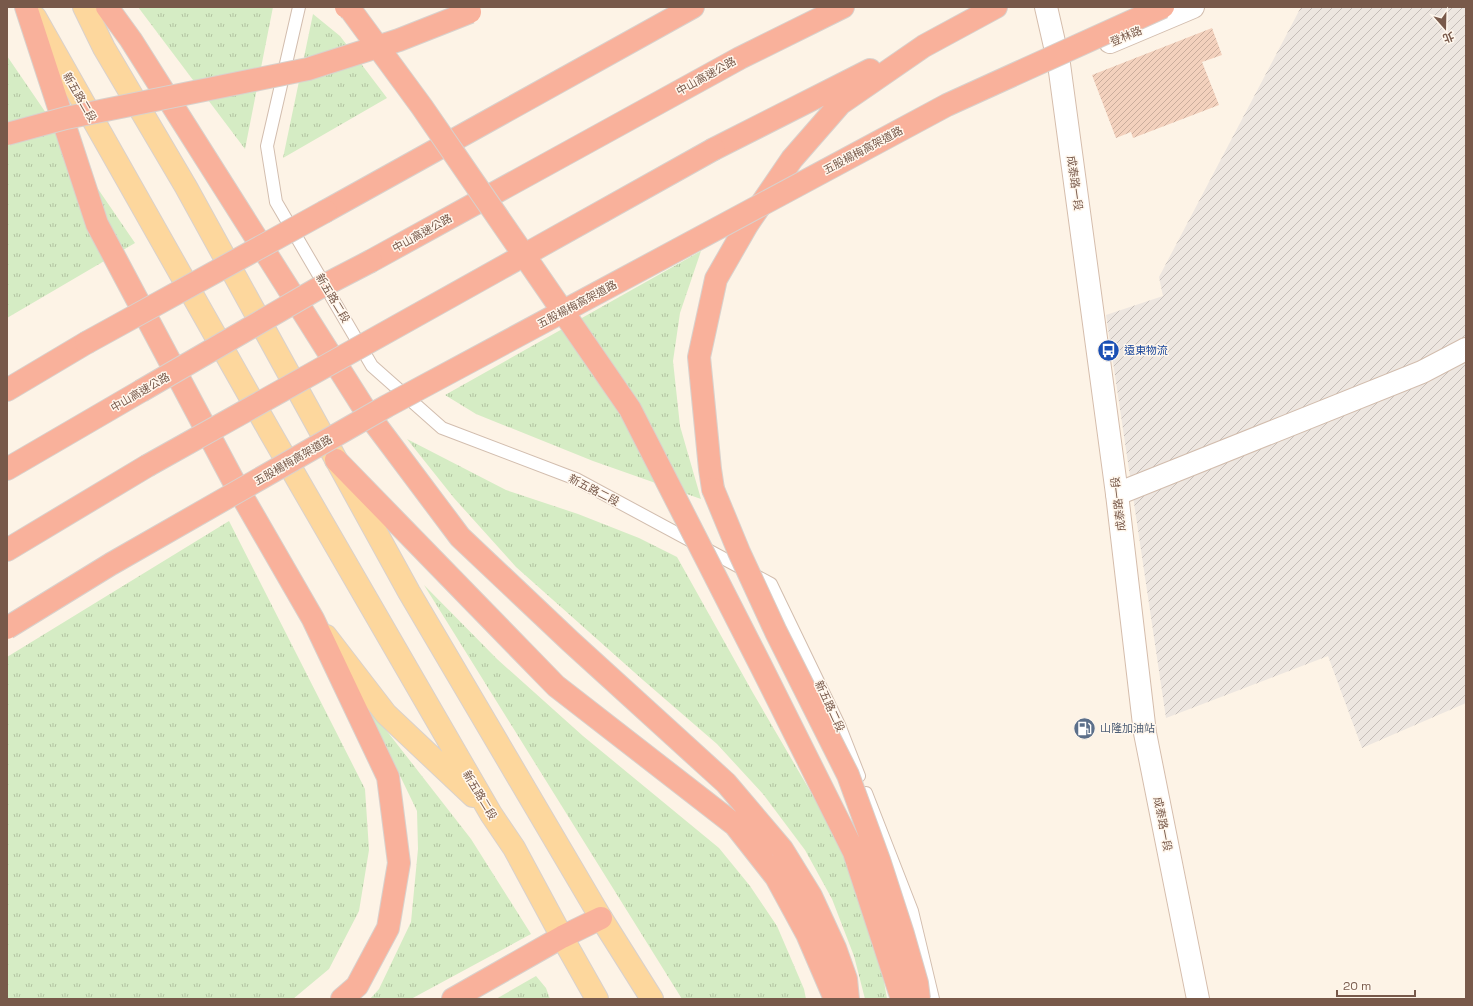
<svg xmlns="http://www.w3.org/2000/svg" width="1473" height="1006" viewBox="0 0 1473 1006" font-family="'Space Grotesk','Noto Sans TC',sans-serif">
<defs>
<pattern id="industrial-furrows" width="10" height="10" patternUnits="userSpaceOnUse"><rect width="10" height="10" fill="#ede6e0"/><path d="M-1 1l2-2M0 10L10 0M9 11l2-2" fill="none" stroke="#c5bdb8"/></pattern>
<pattern id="grass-tufts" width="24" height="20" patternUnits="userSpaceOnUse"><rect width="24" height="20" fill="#d5ecc4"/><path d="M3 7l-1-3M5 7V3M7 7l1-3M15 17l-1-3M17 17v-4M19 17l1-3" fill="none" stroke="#b2c2a1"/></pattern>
<pattern id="building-hatch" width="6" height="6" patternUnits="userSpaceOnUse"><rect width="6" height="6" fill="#f3d1bd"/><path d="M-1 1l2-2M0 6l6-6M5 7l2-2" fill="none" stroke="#caad9c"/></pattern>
</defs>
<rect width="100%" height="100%" fill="#fdf3e6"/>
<path fill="url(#industrial-furrows)" d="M1301,7H1466V703L1362,748L1328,656L1166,718L1106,315L1163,296L1159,277Z"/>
<path fill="url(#grass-tufts)" d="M138,7H273L245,149Z
M313,14L340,36L387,98L283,158Z
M7,56L135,243L7,318Z
M701,251L680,313L673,361L680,426L701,499L593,461L476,414L445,395Z
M407,439L506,490L578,514L639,538L677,557L753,693L823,813L851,872L880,958L887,999H865L854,956L832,899L805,850L763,794L717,744L643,680L516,567L454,498Z
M229,521L365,789L369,850L359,911L329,969L293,999H7V657Z
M424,585L497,659L583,736L719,848L750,886L777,926L804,989L806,999H682Z
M365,703L471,839L531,934L411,999H370L379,989L411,922L418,849L417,811Z
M536,976L546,988L550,999H496Z"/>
<path fill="url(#building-hatch)" d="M1212,28L1222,55L1202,62L1219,105L1133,138L1131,132L1116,138L1092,75Z"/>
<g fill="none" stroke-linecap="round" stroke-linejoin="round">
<defs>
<path id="service" d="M299,7L267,146L276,202L372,366L442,428L576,479L771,584L839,725L859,776
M866,793L912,911L933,999"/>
<path id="minor" d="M1110,42L1193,7
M1117,494L1422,372L1466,349"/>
<path id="secondary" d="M1046,7L1059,64L1117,494L1145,733L1198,999"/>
<path id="primary" d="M84,7L104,48L186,187L409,592L601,918L652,999
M35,17L270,432L491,814L514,848L562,937L597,999
M326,636L386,714L473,796"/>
<path id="motorway" d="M26,7L97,224L234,482L313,619L388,777L399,863L388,928L357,986L342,999
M107,7L131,40L367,413L460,537L570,641L726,783L782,849L811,896L835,948L846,979L848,999
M714,149L870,70
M326,211L693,7
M371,261L740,58L843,7
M7,390L86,343
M336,460L556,686L735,825L776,877L807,934L835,999
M7,469L141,391
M713,489L710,469L699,357L716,279L747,225L792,159L840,104L924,46L996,7
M7,550L147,466
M453,999L562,937L601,918"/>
</defs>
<use href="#service" stroke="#d2bdae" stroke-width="14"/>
<use href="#minor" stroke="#d2bdae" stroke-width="24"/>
<use href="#secondary" stroke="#d5bdac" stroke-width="24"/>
<use href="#primary" stroke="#d9d1cc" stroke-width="24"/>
<use href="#motorway" stroke="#d9d1cc" stroke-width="24"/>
<use href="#service" stroke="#fff" stroke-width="12"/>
<use href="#minor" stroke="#fff" stroke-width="22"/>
<use href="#secondary" stroke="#fff" stroke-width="22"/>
<use href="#primary" stroke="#fdd79d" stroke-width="22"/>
<use href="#motorway" stroke="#f9b19b" stroke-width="22"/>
<defs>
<path id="motorway-bridge" d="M346,7L350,9L422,107L630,409L761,666L854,852L902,999
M7,134L66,118L308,69L399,40L470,12
M86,343L326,211
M141,391L317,289L371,261
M147,466L714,149
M713,489L739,552L776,632L848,775L879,860L903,934L917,983L919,999
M7,628L111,564L387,406L947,105L1163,7"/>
</defs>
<use href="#motorway-bridge" stroke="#d9d1cc" stroke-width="24" stroke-linecap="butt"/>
<use href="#motorway-bridge" stroke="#f9b19b" stroke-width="22"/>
</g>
<defs>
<symbol id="bus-disc" viewBox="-11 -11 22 22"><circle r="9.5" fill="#1a4fb4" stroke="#fff7ed"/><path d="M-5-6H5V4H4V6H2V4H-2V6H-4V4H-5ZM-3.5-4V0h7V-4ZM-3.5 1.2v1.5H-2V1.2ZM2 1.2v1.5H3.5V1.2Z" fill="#fff"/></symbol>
<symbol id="fuel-disc" viewBox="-11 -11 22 22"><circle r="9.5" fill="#5c6f8a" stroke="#fff7ed"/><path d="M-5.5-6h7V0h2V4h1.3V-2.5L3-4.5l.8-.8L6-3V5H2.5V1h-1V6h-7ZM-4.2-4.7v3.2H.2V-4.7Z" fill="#fff"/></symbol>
</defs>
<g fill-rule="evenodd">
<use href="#bus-disc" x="1096" y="338" width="25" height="25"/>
<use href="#fuel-disc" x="1072" y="716" width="25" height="25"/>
</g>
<g text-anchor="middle" stroke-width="3" stroke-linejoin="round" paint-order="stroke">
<g font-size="11" fill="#78594a" stroke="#fff7ed">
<text transform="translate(1126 36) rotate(-23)" y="4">登林路</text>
<text transform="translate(706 76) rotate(-29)" y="4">中山高速公路</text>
<text transform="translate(80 97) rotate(60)" y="4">新五路二段</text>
<text transform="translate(863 150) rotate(-28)" y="4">五股楊梅高架道路</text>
<text transform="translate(1075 183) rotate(82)" y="4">成泰路一段</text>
<text transform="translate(422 233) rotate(-29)" y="4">中山高速公路</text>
<text transform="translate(333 298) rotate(59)" y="4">新五路二段</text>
<text transform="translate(577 304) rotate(-28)" y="4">五股楊梅高架道路</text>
<text transform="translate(140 392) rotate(-30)" y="4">中山高速公路</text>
<text transform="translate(293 460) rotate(-30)" y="4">五股楊梅高架道路</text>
<text transform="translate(594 490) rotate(27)" y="4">新五路二段</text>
<text transform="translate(1118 504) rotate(-97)" y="4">成泰路一段</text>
<text transform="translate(830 706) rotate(65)" y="4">新五路二段</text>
<text transform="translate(480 795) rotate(59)" y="4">新五路二段</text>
<text transform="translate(1163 824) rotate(79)" y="4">成泰路一段</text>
</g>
<g font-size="11" fill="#164399" stroke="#fff7ed" text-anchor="start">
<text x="1124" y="354">遠東物流</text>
</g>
<g font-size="11" fill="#4e5e75" stroke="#fff7ed" text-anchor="start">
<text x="1100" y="732">山隆加油站</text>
</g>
</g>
<rect width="1473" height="1006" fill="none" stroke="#78594a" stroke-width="16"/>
<g transform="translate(1445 28) rotate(160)" stroke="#fff7ed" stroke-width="3" paint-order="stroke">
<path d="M0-3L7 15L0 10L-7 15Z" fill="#78594a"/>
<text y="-6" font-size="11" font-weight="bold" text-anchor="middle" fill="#78594a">北</text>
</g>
<path d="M1337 990v6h78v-6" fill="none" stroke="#78594a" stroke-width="2"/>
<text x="1343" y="990" font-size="12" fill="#78594a" stroke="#fff7ed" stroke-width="3" paint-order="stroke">20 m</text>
</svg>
